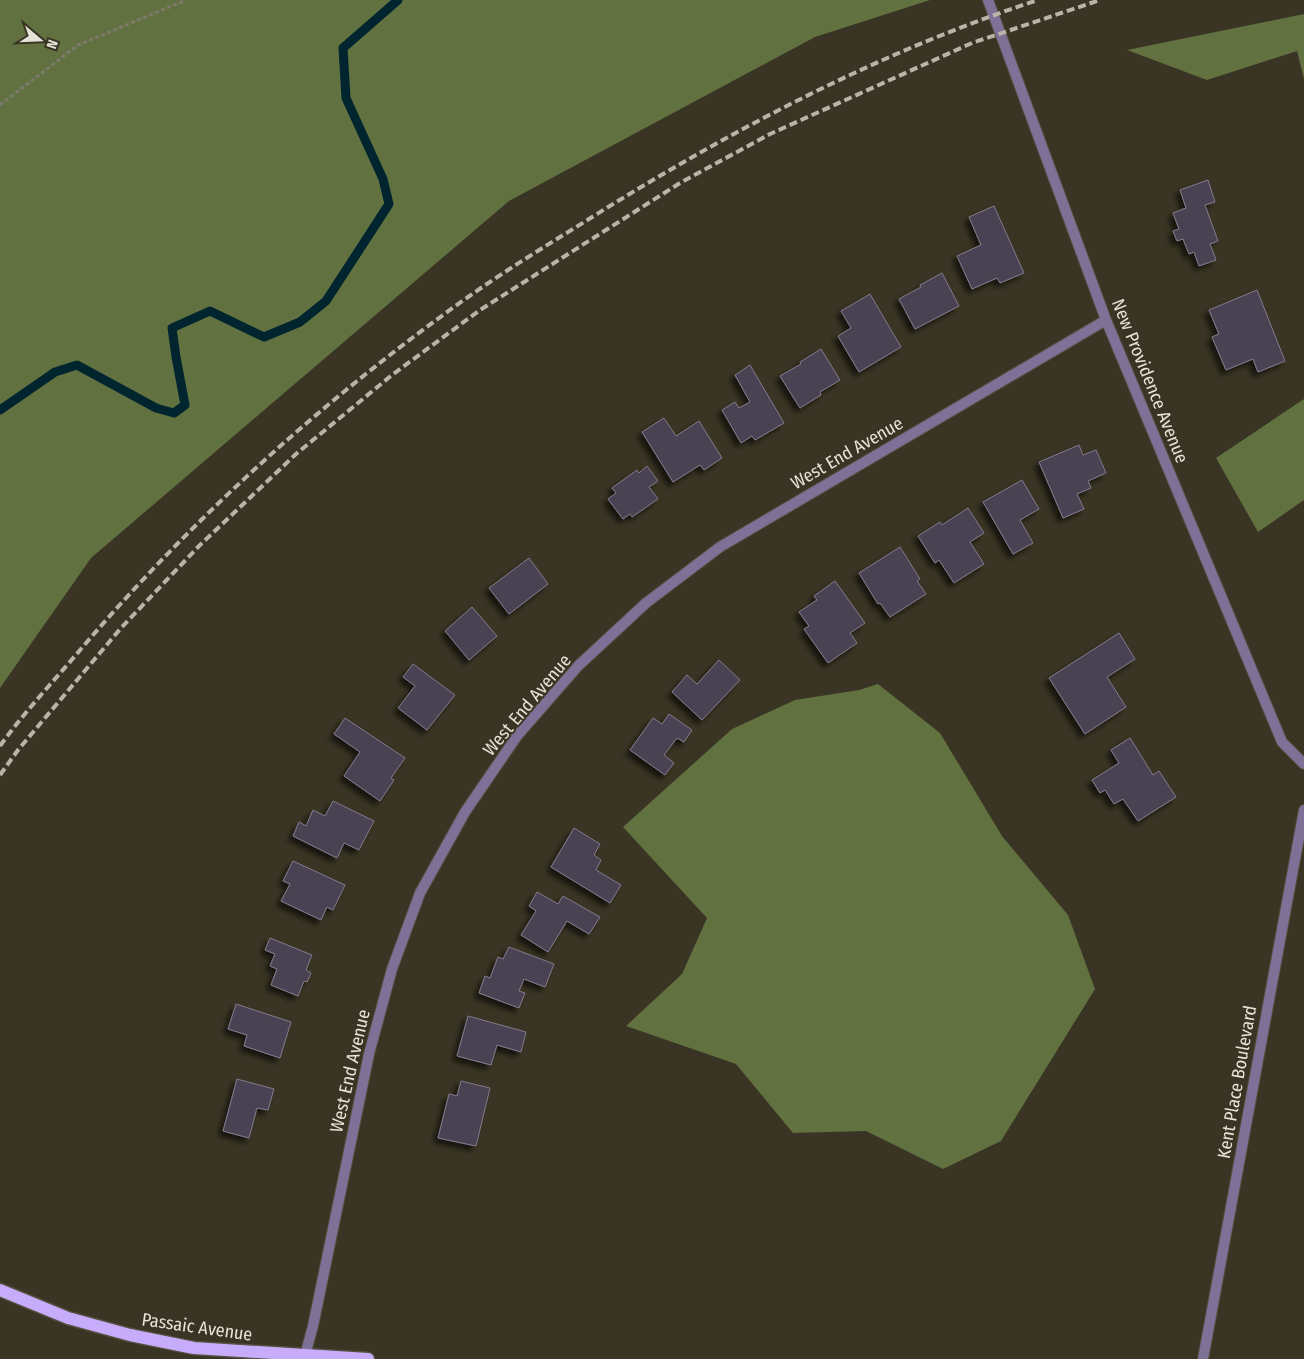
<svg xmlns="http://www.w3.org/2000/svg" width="1304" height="1359" viewBox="0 0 1304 1359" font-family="'Fira Sans Condensed',sans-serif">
<defs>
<filter id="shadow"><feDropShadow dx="-4.5" dy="4.5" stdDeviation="2.5" flood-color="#0009"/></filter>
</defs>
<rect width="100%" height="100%" fill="#393423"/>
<path fill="#617140" d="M0,0H930L815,37L509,201L91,558L0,688Z
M1304,14V79L1297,51L1207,80L1127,50Z
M1304,399V500L1258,532L1216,458Z
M878,684L940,733L1002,836L1068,915L1095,989L1001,1141L943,1169L866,1131L793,1133L736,1064L626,1026L682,974L707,918L623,827L732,729L795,700L859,690Z"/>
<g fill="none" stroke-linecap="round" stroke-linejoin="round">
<path stroke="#00252e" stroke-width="9" d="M0,410L55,372L77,365L156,408L174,413L185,405L176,357L172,328L210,311L264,337L300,322L326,301L389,204L383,179L346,98L343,48L398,0"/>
</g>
<path fill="#4a4353" stroke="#837a8d" filter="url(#shadow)" d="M1208,180L1215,202L1205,205L1218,241L1210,244L1216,260L1199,266L1194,252L1189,254L1183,239L1177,241L1173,231L1179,229L1173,213L1186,208L1180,190Z
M994,206L1024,273L1000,283L997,278L972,289L957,256L981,245L969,217Z
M942,273L959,306L915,329L899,299L921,287L920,285Z
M1257,290L1285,361L1258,372L1253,359L1226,370L1212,337L1219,334L1209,310Z
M870,294L901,347L859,372L838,336L851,328L841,311Z
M821,349L840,380L820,392L821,395L800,408L780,376L801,364L800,362Z
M750,365L784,423L755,440L752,436L741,443L722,410L735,402L739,408L750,402L735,375Z
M664,418L676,436L699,421L722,458L704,470L700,465L673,482L642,432Z
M1079,445L1083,455L1096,450L1106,473L1088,481L1091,488L1077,494L1084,509L1063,518L1039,462Z
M647,466L658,481L649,487L658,499L632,517L630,514L623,519L608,499L616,493L612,488L637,470L639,473Z
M1022,480L1039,509L1020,520L1033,543L1013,554L983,502Z
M968,508L984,533L970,542L984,564L954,583L939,560L935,563L918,536L940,522L942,525Z
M900,547L920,579L917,581L926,594L890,617L880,603L878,604L859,573Z
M529,558L548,584L509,614L489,588Z
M835,581L865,623L850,633L857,643L828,663L804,629L809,626L799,612L817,600L814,596Z
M472,607L497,636L469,660L445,631Z
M1119,633L1135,659L1107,677L1126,707L1085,734L1049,678Z
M719,660L740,680L702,720L672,692L687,675L697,684Z
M413,664L455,695L427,730L398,708L415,686L403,677Z
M669,714L692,730L684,742L677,738L664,755L674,763L665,775L630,750L653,718L662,724Z
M345,718L405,758L391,778L394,780L380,801L344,776L360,752L334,734Z
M1130,738L1153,775L1159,771L1176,797L1138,821L1123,799L1114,804L1105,790L1100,793L1092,780L1119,763L1111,750Z
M333,801L374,821L359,850L344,843L337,858L293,836L299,822L306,826L313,810L325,816Z
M574,828L600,844L594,855L601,860L596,870L621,885L610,903L551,867Z
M293,861L345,885L333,910L327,907L321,920L281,901L290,884L283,881Z
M537,892L558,904L563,896L600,917L589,934L567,921L548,952L521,935L536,911L529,906Z
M270,938L312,955L306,970L311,973L307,982L304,981L298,996L271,985L277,969L270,966L275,954L265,950Z
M509,947L554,964L545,987L524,979L519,991L525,993L519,1008L479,993L485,976L490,978L498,957L503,959Z
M236,1004L291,1022L280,1058L244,1046L247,1035L228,1029Z
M468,1016L526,1032L521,1052L497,1045L491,1065L457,1056Z
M237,1079L274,1089L268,1110L257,1108L249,1138L223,1131Z
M461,1081L490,1088L476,1146L438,1138L449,1094L457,1096Z"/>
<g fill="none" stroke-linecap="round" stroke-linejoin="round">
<defs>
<path id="street" d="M988,0L1106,320L1282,742L1304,764
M304,1359L313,1326L369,1054L392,969L420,893L465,812L517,736L578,666L646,603L720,547L1106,320
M1203,1359L1304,810"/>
<path id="primary" d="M0,1290L68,1318L130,1335L194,1348L368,1359"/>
</defs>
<use href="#street" stroke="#555040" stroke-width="12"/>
<use href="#primary" stroke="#555040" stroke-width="15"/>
<path stroke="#7e7a6b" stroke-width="3" stroke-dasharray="4 2.5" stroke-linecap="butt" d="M0,105L78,45L186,0"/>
<use href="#street" stroke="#7e7198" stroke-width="10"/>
<use href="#primary" stroke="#c7acfb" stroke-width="12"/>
<path stroke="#b8b4a8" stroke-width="4" stroke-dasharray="8 4" stroke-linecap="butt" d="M0,746C23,714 50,685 75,656C190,520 323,400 468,297C512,266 559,238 605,209C741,125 885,50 1038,0
M0,775L18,750L121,628L200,545L296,454L392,375L480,310L680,183L770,134L972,43L1100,0"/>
</g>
<g text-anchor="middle" stroke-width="4" stroke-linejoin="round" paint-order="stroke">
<g font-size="18" fill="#e5e2d7" stroke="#393423">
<text transform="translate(1150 381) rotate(68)" y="6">New Providence Avenue</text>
<text transform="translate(847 453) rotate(-30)" y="6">West End Avenue</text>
<text transform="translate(527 705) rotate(-50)" y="6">West End Avenue</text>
<text transform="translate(350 1071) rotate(-77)" y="6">West End Avenue</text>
<text transform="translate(1237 1082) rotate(-80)" y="6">Kent Place Boulevard</text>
<text transform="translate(197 1327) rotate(8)" y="6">Passaic Avenue</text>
</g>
</g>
<g transform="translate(40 40) rotate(109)" stroke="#393423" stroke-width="4" paint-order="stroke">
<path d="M0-4L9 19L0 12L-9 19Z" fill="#e5e2d7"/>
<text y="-8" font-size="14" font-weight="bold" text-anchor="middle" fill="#e5e2d7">N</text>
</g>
</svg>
